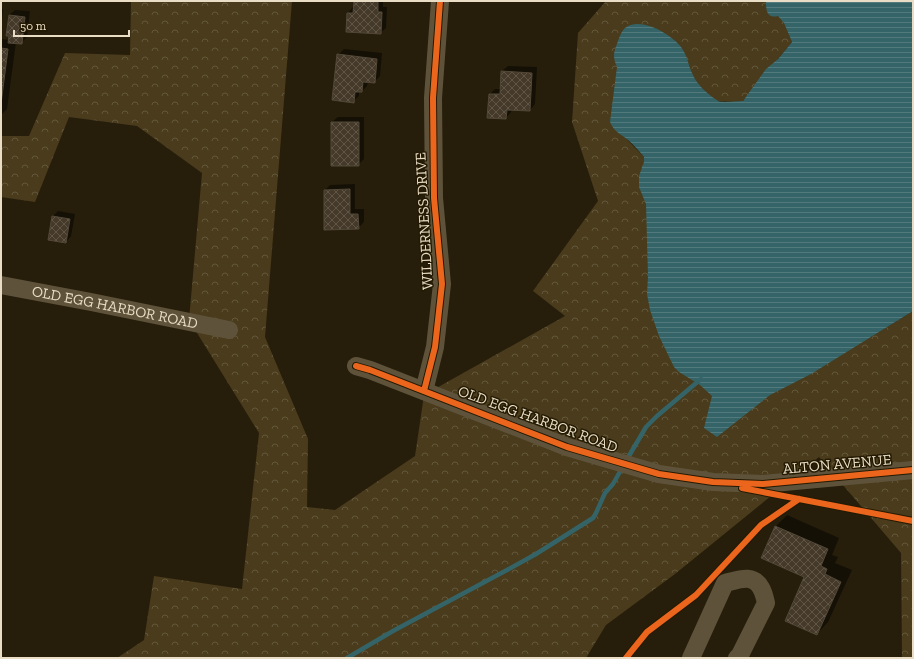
<svg xmlns="http://www.w3.org/2000/svg" width="914" height="659" viewBox="0 0 914 659" font-family="'Zilla Slab',serif">
<defs>
<pattern id="forest-crowns" width="20" height="18" patternUnits="userSpaceOnUse"><rect width="20" height="18" fill="#493b1b"/><path d="M2 6a3 3 0 1 1 6 0M12 15a3 3 0 1 1 6 0" fill="none" stroke="#63573b"/></pattern>
<pattern id="water-rules" width="6" height="5" patternUnits="userSpaceOnUse"><rect width="6" height="5" fill="#356468"/><path d="M0 2.5h6" fill="none" stroke="#527a7c"/></pattern>
<pattern id="building-cross-hatch" width="8" height="8" patternUnits="userSpaceOnUse"><rect width="8" height="8" fill="#453a2a"/><path d="M0 0l8 8M0 8l8-8" fill="none" stroke="#605647"/></pattern>
</defs>
<rect width="100%" height="100%" fill="#261e0b"/>
<path fill="url(#forest-crowns)" d="M131,1H292L265,337L308,439L307,507L335,510L415,456L424,395L565,316L533,291L598,201L572,122L578,33L606,1H776L792,42L742,102L711,101L610,122L644,157L869,338L913,311V658H902L901,553L819,457L675,574L606,625L586,658H117L144,640L154,576L242,589L259,433L189,320L202,173L137,126L69,117L35,202L1,197V136H29L65,53L130,55Z"/>
<path fill="url(#water-rules)" d="M766,1H913V311L811,374L770,395L717,437L704,428L712,396L700,385L679,372L674,367L659,336L650,310L647,294L648,276L646,204L639,187V176L644,162V157C639,151 634,145 628,140C620,133 615,133 610,122L617,67C612,56 614,52 618,41C620,36 621,32 625,28C640,16 671,34 681,47C688,56 688,66 693,75C695,80 700,86 704,90C707,93 715,99 718,101C723,103 737,101 743,101L766,69L778,59L792,42L784,23L778,16C766,19 766,9 766,1Z"/>
<path fill="#0007" d="M355,1H383V7H387L386,28L380,33L347,31L348,13L353,7H355Z
M1,8L3,9L1,29Z
M15,10L30,11L27,37L21,43L16,42L7,109L1,115V39L9,40V15Z
M344,49L382,53L380,76L374,82L368,81L367,86L362,91H359V96L353,101L338,55Z
M508,66L537,67L535,104L530,110L512,109L511,112L506,118L490,94L495,89H501L502,71Z
M338,117H364V159L358,165L332,122Z
M355,184V209H364V222L358,228L325,190L330,185Z
M58,211L75,214L71,236L66,242L52,217Z
M787,515L839,538L832,555L838,557L835,563L852,570L828,622L817,634L806,576L762,557L776,526Z"/>
<g fill="none" stroke-linecap="round" stroke-linejoin="round">
<path stroke="#356468" stroke-width="4.5" d="M626,461L646,427L657,416L701,379
M347,658L393,631L507,570L536,554L593,518L596,513L605,493L613,484L622,468"/>
</g>
<path fill="url(#building-cross-hatch)" stroke="#534838" d="M354,1H378V12H382L381,34L346,32L347,13H353Z
M9,15L25,17L22,44L8,43L9,36H6Z
M1,48L8,49L1,104Z
M337,54L377,59L375,83L363,82L362,92H355L354,103L332,100Z
M501,71L532,73L530,111L507,110L506,119L487,118L489,94H500Z
M331,122H359V166H331Z
M350,189V214H358L359,229L324,230V190Z
M52,216L70,219L66,243L48,240Z
M775,526L828,549L821,566L827,569L825,574L841,582L817,635L785,621L804,577L761,558Z"/>
<g fill="none" stroke-linecap="round" stroke-linejoin="round">
<g stroke="#5e533a" stroke-width="18">
<path id="s1" d="M1,285L91,302L229,330"/>
<path d="M356,366L370,370L567,447L659,474L713,482L763,484L913,470"/>
<path d="M424,391L435,347L442,284L434,198L433,98L440,1"/>
<path d="M691,658L725,583C738,580 753,573 761,588C764,593 765,599 766,603L740,655L737,658"/>
</g>
<defs>
<path id="cycleway" d="M356,366L370,370L567,447L659,474L713,482L763,484L913,470
M424,391L435,347L442,284L434,198L433,98L440,1
M742,488L913,521
M626,658L647,632L696,595L761,525L799,499"/>
</defs>
<use href="#cycleway" stroke="#241a03" stroke-width="8"/>
<use href="#cycleway" stroke="#eb651d" stroke-width="6"/>
</g>
<g text-anchor="middle" stroke-width="3" stroke-linejoin="round" paint-order="stroke">
<g font-size="15" fill="#e9dec5" stroke="#241a03">
<text transform="translate(424 221) rotate(-93)" y="5">WILDERNESS DRIVE</text>
<text dy="5" stroke="none"><textPath href="#s1" startOffset="116">OLD EGG HARBOR ROAD</textPath></text>
<text transform="translate(538 419) rotate(20)" y="5">OLD EGG HARBOR ROAD</text>
<text transform="translate(837 464) rotate(-5)" y="5">ALTON AVENUE</text>
</g>
</g>
<rect width="914" height="659" fill="none" stroke="#e9dec5" stroke-width="4"/>
<path d="M14 30v6h115v-6" fill="none" stroke="#e9dec5" stroke-width="2"/>
<text x="20" y="30" font-size="12" fill="#e9dec5" stroke="#241a03" stroke-width="3" paint-order="stroke">50 m</text>
</svg>
